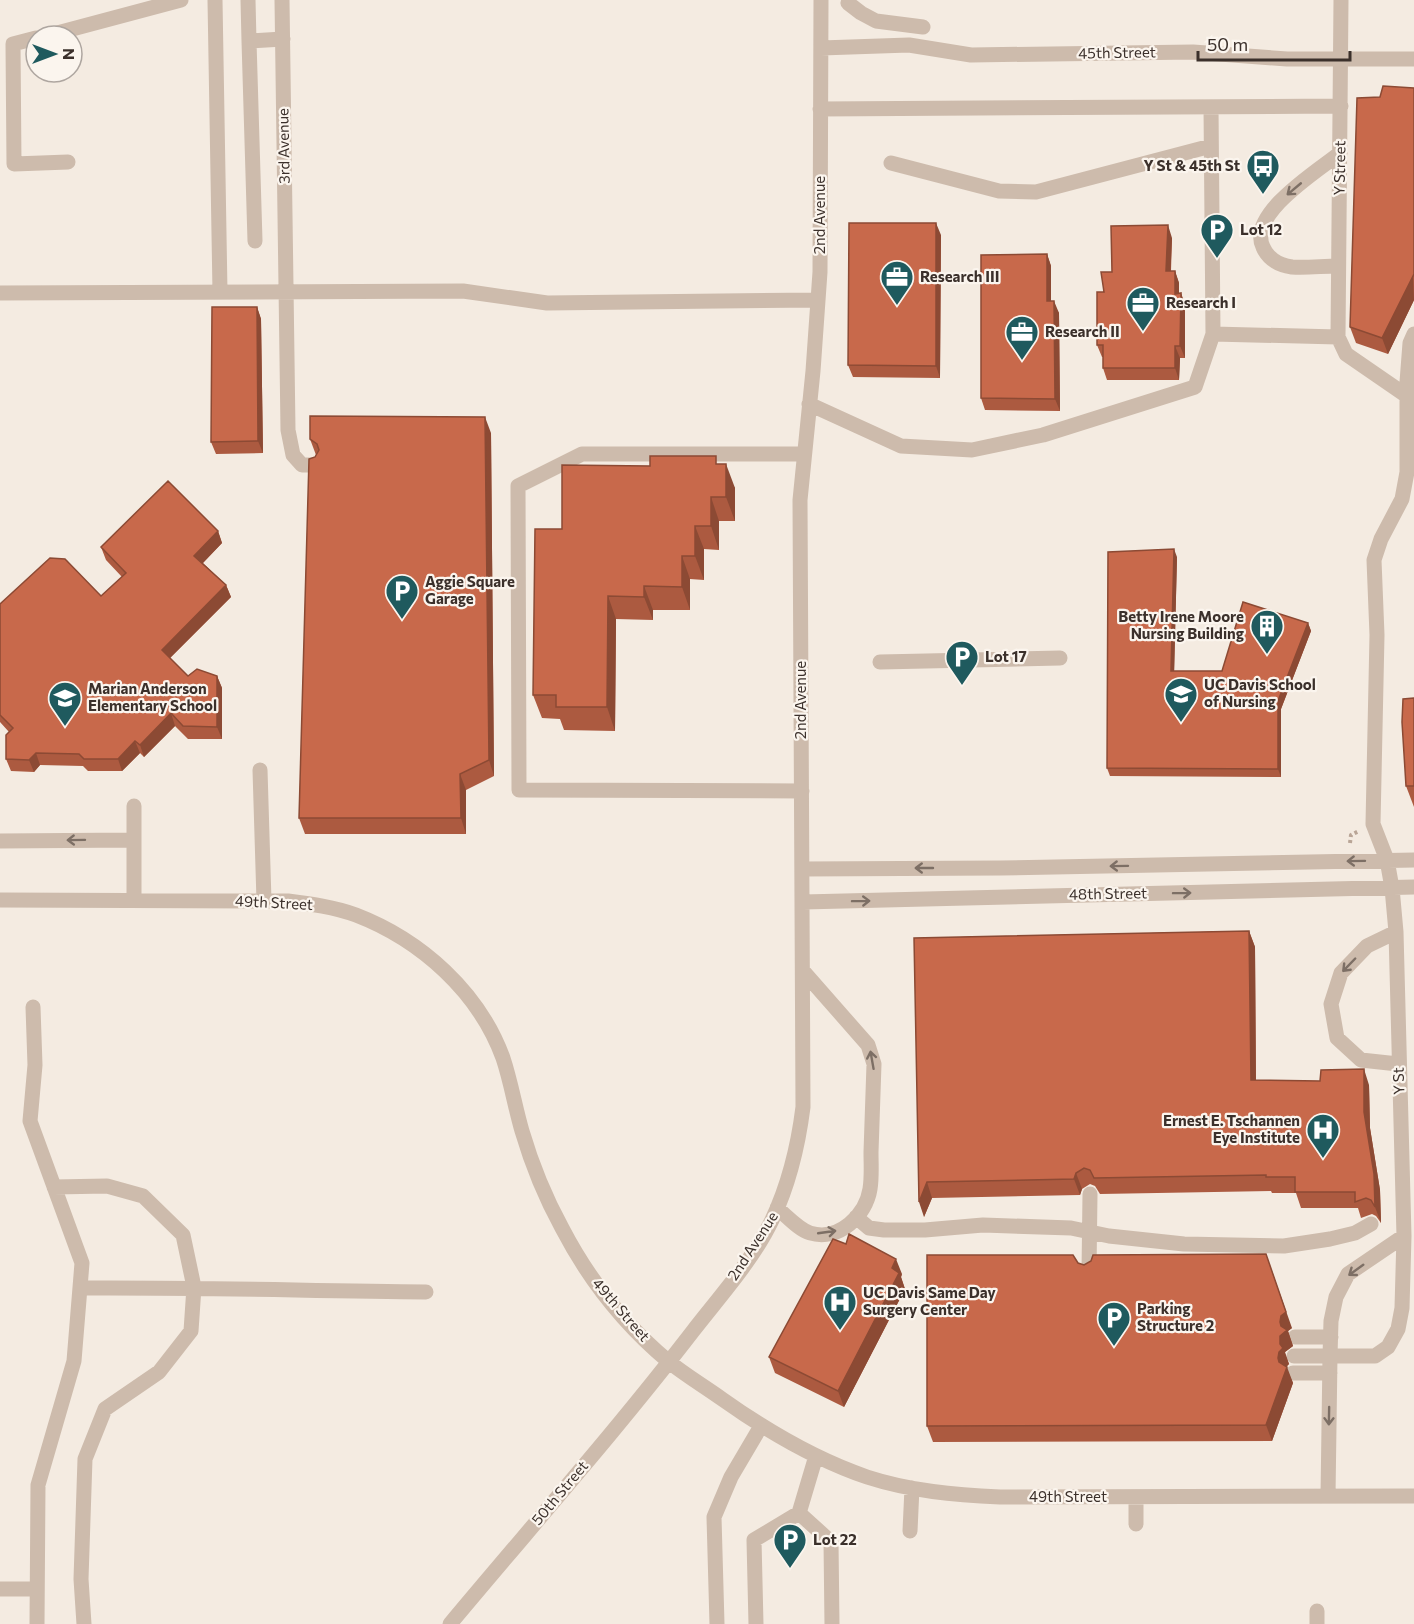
<svg xmlns="http://www.w3.org/2000/svg" width="1414" height="1624" viewBox="0 0 1414 1624" font-family="Commissioner,sans-serif">
<rect width="100%" height="100%" fill="#f4ebe1"/>
<g fill="none" stroke-linecap="round" stroke-linejoin="round">
<path stroke="#b9a596" stroke-width="4" stroke-dasharray="3 3" stroke-linecap="butt" d="M1350,843L1351,835L1359,831"/>
<path stroke="#cdbbac" stroke-width="15" d="M215,0L220,292
M248,0L249,41
M282,0L288,430L293,455L302,465H315
M849,0L848,3L861,13L876,21L923,27
M1341,0L1338,337L1346,354L1407,396
M46,36L181,0
M36,38L13,44L14,164L68,162
M821,48L909,45L971,55L1193,52L1287,59H1414
M820,109L1341,106
M891,163L999,191L1036,192L1211,146
M255,241L249,41L283,39
M1338,266C1323,266 1307,268 1292,267C1279,265 1268,259 1263,247C1247,214 1319,170 1340,153
M0,293L463,291L547,303L818,300
M1213,334L1338,337
M809,404L901,446L972,450L1043,435L1195,387L1213,334L1211,107
M880,662L1060,658
M260,770L264,901
M802,791L519,790L518,486L582,454H804
M0,841L134,840
M803,869L1001,868L1414,860
M0,900L288,901C311,904 334,907 356,915C421,940 479,992 503,1058C511,1082 515,1107 522,1131C532,1165 545,1197 562,1228C588,1278 625,1325 668,1361C685,1375 704,1386 722,1399C767,1431 814,1459 867,1477C910,1491 955,1495 1000,1497L1414,1496
M134,900V806
M803,902L1414,887
M1396,932L1367,946L1341,973L1331,1004L1337,1038L1361,1060L1398,1064
M33,1007L35,1065L30,1121L82,1263L74,1361L38,1485L37,1624
M54,1187L107,1186L143,1196L183,1235L194,1287L191,1331L159,1372L105,1409L85,1459L81,1579L84,1624
M777,1208C787,1216 798,1229 810,1233C839,1242 866,1215 870,1189C872,1177 871,1164 871,1152C872,1122 873,1093 874,1064L868,1045L803,971
M856,1217L869,1228L884,1230H925L983,1225L1071,1228L1109,1236L1184,1244L1284,1246L1330,1239L1355,1233L1371,1224
M1089,1271L1090,1194
M80,1288C195,1287 310,1291 426,1292
M1295,1337H1331
M1294,1356H1375L1388,1347L1398,1329L1402,1308L1404,1236L1396,932L1392,888L1387,860L1373,824L1377,635L1374,560L1381,539L1402,499L1407,472V382L1410,343L1414,334
M1293,1373H1330
M1328,1496L1330,1356L1331,1321L1336,1297L1348,1274L1404,1236
M799,1513L831,1542L832,1624
M1136,1524V1497
M910,1531L912,1488
M0,1589H37
M1317,1611V1624
M450,1624C531,1527 616,1431 693,1331C720,1296 753,1260 772,1220C789,1184 798,1147 803,1107L800,500L813,371L820,272L821,0
M717,1624L714,1517L731,1477L761,1426
M756,1624L754,1540L799,1513L816,1456"/>
</g>
<path fill="#ac5a40" d="M1414,88V300L1388,354L1356,343L1350,327L1380,97Z
M941,235L940,378L853,377L848,365Z
M1172,238L1171,271H1175L1179,283V294L1181,293L1185,305V358H1180L1179,380H1107L1103,368V357H1102L1097,345L1104,292L1112,272Z
M1047,254L1051,266V301L1059,313L1060,411L985,410L981,398Z
M257,307L261,319L263,453L216,454L211,442Z
M491,433L494,776L466,790V834H305L299,818L315,457L316,455L310,439Z
M719,464L735,488V521H719V550L704,549V580L690,579V610H653V620L616,619L615,731L564,730L560,719L542,718L533,695L650,466Z
M218,531L222,543L203,563L226,585L231,597L170,658L188,676H217L222,688V739H188L175,726L144,757L140,753L122,771H88L83,766L40,765L34,772L11,771L6,759L9,732L0,722V604L101,596L122,577L106,560L101,547Z
M1177,557L1174,671H1222L1308,623L1311,631L1281,709V777L1110,776L1107,768Z
M1414,698V807L1406,786Z
M1249,931L1255,947L1256,1080L1369,1085L1370,1128L1380,1190L1381,1223L1376,1216L1372,1214L1361,1218L1358,1208H1301L1296,1193H1272L1271,1191L1100,1194L1095,1186L1090,1184L1082,1189L1080,1195L932,1198L924,1217L914,938Z
M1078,1263L1292,1328L1288,1331L1293,1346L1285,1352V1354L1289,1364L1286,1367L1293,1383L1272,1441L933,1442L927,1426Z
M902,1274L901,1277L905,1289L844,1407L775,1373L769,1357Z"/>
<path fill="#8c4a34" d="M936,223L941,235L940,378L936,366Z
M1168,225L1172,238L1170,283L1166,271Z
M1047,254L1051,266V313L1047,301Z
M1175,271L1179,283V307L1175,294Z
M1413,274L1414,300L1388,354L1382,338Z
M1181,293L1185,305V358L1180,346Z
M1054,301L1059,313L1060,411L1055,399Z
M257,307L261,319L263,453L258,441Z
M1175,346L1180,358L1179,380L1175,368Z
M485,417L491,433L494,776L489,760Z
M726,464L735,488V521L726,497Z
M711,497L719,521V550L711,526Z
M695,526L704,549V580L695,556Z
M218,531L222,543L198,568L194,556Z
M1174,549L1177,557L1174,679L1171,671Z
M682,556L690,579V610L682,587Z
M226,585L231,597L166,662L162,650Z
M644,586L653,610V620L644,597Z
M608,596L616,619L615,731L607,707Z
M1308,623L1311,631L1281,709V777L1278,769V701Z
M217,676L222,688V739L217,727Z
M171,713L175,726L144,757L140,745Z
M135,741L140,753L122,771L118,759Z
M36,753L40,765L34,772L29,760Z
M460,774L466,790V834L461,818Z
M1249,931L1255,947L1256,1096L1251,1080Z
M1364,1069L1369,1085L1370,1128L1380,1190L1381,1223L1375,1207L1364,1112Z
M1076,1173L1082,1189L1080,1195L1074,1179Z
M927,1182L932,1198L924,1217L919,1202Z
M1266,1254L1292,1328L1288,1331L1293,1346L1285,1352L1289,1364L1285,1368L1283,1374L1278,1358L1280,1344Z
M896,1259L902,1274L901,1277L905,1289L844,1407L838,1391Z
M1287,1367L1293,1383L1272,1441L1266,1425Z"/>
<path fill="#c8694b" stroke="#8c4a34" stroke-width="1.5" d="M1383,86L1414,88V274L1382,338L1350,327L1357,98L1380,97Z
M849,223H936V366L848,365Z
M1168,225L1166,271H1175V294L1181,293L1180,346H1175V368H1103V345H1097V292H1104L1101,272H1112L1111,226Z
M1047,254V301H1054L1055,399L981,398V255Z
M212,307H257L258,441L211,442Z
M310,416L485,417L489,760L460,774L461,818H299L309,459L315,457L319,450L317,444L310,439Z
M650,456H716V464H726V497H711V526H695V556H682V587L644,586V597L608,596L607,707H556V695H533L535,529H562V465L650,466Z
M168,481L218,531L194,556L226,585L162,650L188,676L197,669L217,676V727L183,726L171,713L140,745L135,741L118,759H84L79,754L36,753L29,760L6,759V735L13,728L0,715V604L50,558L65,559L101,596L126,573L101,547Z
M1174,549L1171,671H1222L1243,602L1308,623L1278,701V769L1107,768L1108,552Z
M1414,698V786H1406L1402,722L1403,699Z
M1249,931L1251,1080L1320,1081L1321,1070L1364,1069V1112L1374,1174L1375,1207L1371,1200L1366,1198L1355,1202V1192H1295V1177H1266V1175L1094,1178L1090,1170L1084,1168L1076,1173L1074,1179L927,1182L919,1202L914,938Z
M849,1234L896,1259L892,1268L899,1273L838,1391L769,1357L833,1239L846,1244Z
M1266,1254L1286,1312L1281,1316L1280,1322L1281,1326L1287,1330L1280,1336V1344L1283,1348L1279,1352L1278,1358L1279,1362L1287,1367L1266,1425L927,1426V1255H1073L1078,1263L1084,1265L1091,1261L1093,1255Z"/>
<defs><path id="oneway-shaft" d="M-6 0H5M1.5-3L5.5 0L1.5 3" fill="none" stroke-width="1.6" stroke-linecap="round" stroke-linejoin="round" transform="scale(1.5)"/></defs>
<g stroke="#7d6f65">
<use href="#oneway-shaft" transform="translate(1294 189) rotate(140)"/>
<use href="#oneway-shaft" transform="translate(76 840) rotate(179)"/>
<use href="#oneway-shaft" transform="translate(1356 861) rotate(179)"/>
<use href="#oneway-shaft" transform="translate(1119 866) rotate(179)"/>
<use href="#oneway-shaft" transform="translate(924 868) rotate(180)"/>
<use href="#oneway-shaft" transform="translate(1182 893) rotate(-1)"/>
<use href="#oneway-shaft" transform="translate(861 901) rotate(-1)"/>
<use href="#oneway-shaft" transform="translate(1349 965) rotate(134)"/>
<use href="#oneway-shaft" transform="translate(872 1060) rotate(-100)"/>
<use href="#oneway-shaft" transform="translate(827 1232) rotate(-8)"/>
<use href="#oneway-shaft" transform="translate(1356 1270) rotate(144)"/>
<use href="#oneway-shaft" transform="translate(1329 1416) rotate(91)"/>
</g>
<defs>
<symbol id="bus-pin" viewBox="-11 -11 22 30"><path d="M0 17L-7.5 6A9.5 9.5 0 1 1 7.5 6Z" fill="#1f5a5e" stroke="#fbf5ee"/><path d="M-5-6H5V4H4V6H2V4H-2V6H-4V4H-5ZM-3.5-4V0h7V-4ZM-3.5 1.2v1.5H-2V1.2ZM2 1.2v1.5H3.5V1.2Z" fill="#fff"/></symbol>
<symbol id="parking-pin" viewBox="-11 -11 22 30"><path d="M0 17L-7.5 6A9.5 9.5 0 1 1 7.5 6Z" fill="#1f5a5e" stroke="#fbf5ee"/><path d="M-3.5-5.5H1a3.5 3.5 0 0 1 0 7H-1V5.5H-3.5ZM-1-3.4V-.6H.8a1.4 1.4 0 0 0 0-2.8Z" fill="#fff"/></symbol>
<symbol id="office-pin" viewBox="-11 -11 22 30"><path d="M0 17L-7.5 6A9.5 9.5 0 1 1 7.5 6Z" fill="#1f5a5e" stroke="#fbf5ee"/><path d="M-6-3h4V-5.5h4V-3h4V5H-6ZM-1-4.5V-3h2v-1.5ZM-6 0V1H6V0Z" fill="#fff"/></symbol>
<symbol id="building-pin" viewBox="-11 -11 22 30"><path d="M0 17L-7.5 6A9.5 9.5 0 1 1 7.5 6Z" fill="#1f5a5e" stroke="#fbf5ee"/><path d="M-4-6H4V6H1V3H-1V6H-4ZM-2.5-4.3h1.7v1.8h-1.7ZM.8-4.3h1.7v1.8H.8ZM-2.5-1h1.7V.8h-1.7ZM.8-1h1.7V.8H.8Z" fill="#fff"/></symbol>
<symbol id="university-pin" viewBox="-11 -11 22 30"><path d="M0 17L-7.5 6A9.5 9.5 0 1 1 7.5 6Z" fill="#1f5a5e" stroke="#fbf5ee"/><path d="M0-5L7-2L0 1L-7-2ZM-4 1L0 2.5L4 1V4Q0 6-4 4Z" fill="#fff"/></symbol>
<symbol id="school-pin" viewBox="-11 -11 22 30"><path d="M0 17L-7.5 6A9.5 9.5 0 1 1 7.5 6Z" fill="#1f5a5e" stroke="#fbf5ee"/><path d="M0-5L7-2L0 1L-7-2ZM-4 1L0 2.5L4 1V4Q0 6-4 4Z" fill="#fff"/></symbol>
<symbol id="hospital-pin" viewBox="-11 -11 22 30"><path d="M0 17L-7.5 6A9.5 9.5 0 1 1 7.5 6Z" fill="#1f5a5e" stroke="#fbf5ee"/><path d="M-5-5h3v3.5h4V-5h3V5h-3V1.5h-4V5h-3Z" fill="#fff"/></symbol>
</defs>
<g fill-rule="evenodd">
<use href="#bus-pin" x="1244" y="147" width="38" height="52"/>
<use href="#parking-pin" x="1198" y="211" width="38" height="52"/>
<use href="#office-pin" x="878" y="258" width="38" height="52"/>
<use href="#office-pin" x="1124" y="284" width="38" height="52"/>
<use href="#office-pin" x="1003" y="313" width="38" height="52"/>
<use href="#parking-pin" x="383" y="572" width="38" height="52"/>
<use href="#building-pin" x="1248" y="607" width="38" height="52"/>
<use href="#parking-pin" x="943" y="638" width="38" height="52"/>
<use href="#university-pin" x="1162" y="675" width="38" height="52"/>
<use href="#school-pin" x="46" y="679" width="38" height="52"/>
<use href="#hospital-pin" x="1304" y="1111" width="38" height="52"/>
<use href="#hospital-pin" x="821" y="1283" width="38" height="52"/>
<use href="#parking-pin" x="1095" y="1299" width="38" height="52"/>
<use href="#parking-pin" x="771" y="1521" width="38" height="52"/>
</g>
<g text-anchor="middle" stroke-width="4.5" stroke-linejoin="round" paint-order="stroke">
<g font-size="15" fill="#3b302b" stroke="#fbf5ee">
<text transform="translate(1117 53) rotate(-1)" y="5">45th Street</text>
<text transform="translate(284 146) rotate(-91)" y="5">3rd Avenue</text>
<text transform="translate(1340 168) rotate(-89)" y="5">Y Street</text>
<text transform="translate(820 215) rotate(-90)" y="5">2nd Avenue</text>
<text transform="translate(801 700) rotate(-90)" y="5">2nd Avenue</text>
<text transform="translate(1108 894) rotate(-1)" y="5">48th Street</text>
<text transform="translate(274 903) rotate(3)" y="5">49th Street</text>
<text transform="translate(1399 1081) rotate(-92)" y="5">Y St</text>
<text transform="translate(753 1246) rotate(-57)" y="5">2nd Avenue</text>
<text transform="translate(621 1310) rotate(49)" y="5">49th Street</text>
<text transform="translate(560 1493) rotate(-50)" y="5">50th Street</text>
<text x="1068" y="1502">49th Street</text>
</g>
<g font-size="15" font-weight="bold" fill="#3b302b" stroke="#fbf5ee" text-anchor="start">
<text x="1240" y="171" text-anchor="end">Y St &amp; 45th St</text>
<text x="1240" y="235">Lot 12</text>
<text x="920" y="282">Research III</text>
<text x="1166" y="308">Research I</text>
<text x="1045" y="337">Research II</text>
<text x="425" y="587">Aggie Square<tspan x="425" dy="17">Garage</tspan></text>
<text x="1244" y="622" text-anchor="end">Betty Irene Moore<tspan x="1244" dy="17">Nursing Building</tspan></text>
<text x="985" y="662">Lot 17</text>
<text x="1204" y="690">UC Davis School<tspan x="1204" dy="17">of Nursing</tspan></text>
<text x="88" y="694">Marian Anderson<tspan x="88" dy="17">Elementary School</tspan></text>
<text x="1300" y="1126" text-anchor="end">Ernest E. Tschannen<tspan x="1300" dy="17">Eye Institute</tspan></text>
<text x="863" y="1298">UC Davis Same Day<tspan x="863" dy="17">Surgery Center</tspan></text>
<text x="1137" y="1314">Parking<tspan x="1137" dy="17">Structure 2</tspan></text>
<text x="813" y="1545">Lot 22</text>
</g>
</g>
<g transform="translate(54 54) rotate(90)"><circle r="28" fill="#fbf5ee" stroke="#aea6a0" stroke-width="1.5"/>
<path d="M0-4.5L10 22L0 15L-10 22Z" fill="#1f5a5e"/>
<text y="-9" font-size="16" font-weight="bold" text-anchor="middle" fill="#3b302b">N</text>
</g>
<path d="M1198 51v9h152v-9" fill="none" stroke="#3b302b" stroke-width="3"/>
<text x="1207" y="51" font-size="18" fill="#3b302b" stroke="#fbf5ee" stroke-width="4.5" paint-order="stroke">50 m</text>
</svg>
